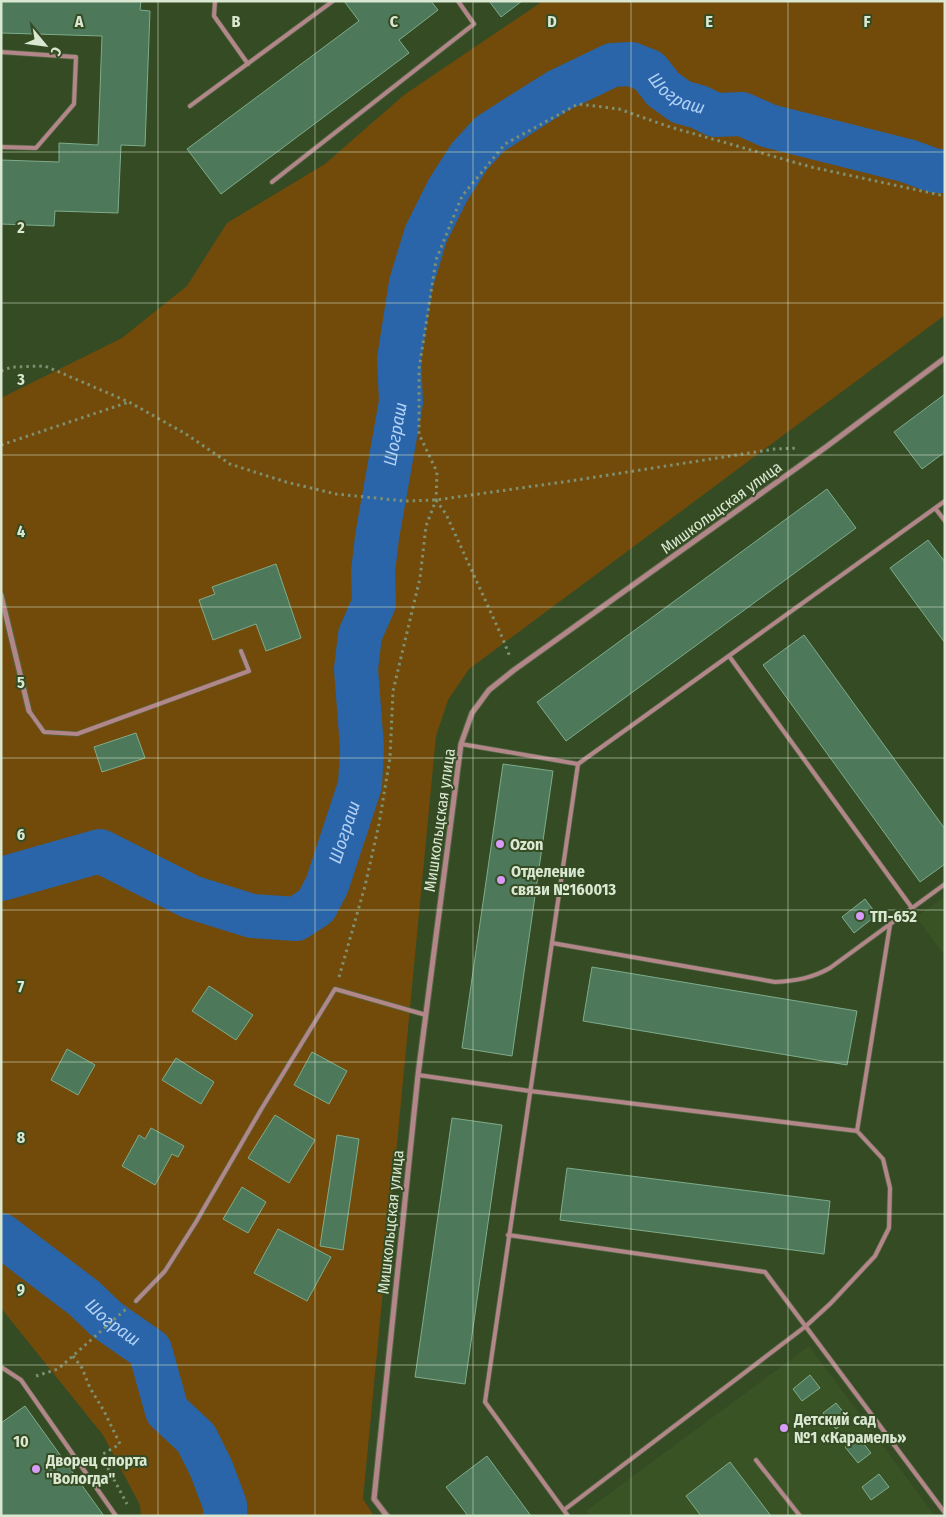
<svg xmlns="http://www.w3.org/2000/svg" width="946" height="1517" viewBox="0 0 946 1517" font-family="'Fira Sans Condensed',sans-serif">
<rect width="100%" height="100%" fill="#354b24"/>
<path fill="#395325" d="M945,896V956L916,917Z
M809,1346L935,1516H589L586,1511Z"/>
<path fill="#724b0b" d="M543,1H945V315L469,669L448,700L436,736L363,1499L374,1516H141L140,1505L103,1435L1,1308V398L122,338L187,286L227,223L325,164L404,95Z"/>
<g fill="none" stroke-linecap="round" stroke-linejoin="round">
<g stroke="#2965a8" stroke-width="44">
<path id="s1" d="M1,879L100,851L191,897L252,916L296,919L316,906L327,885L360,785L362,748L356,669L360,635L374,603L373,572L377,537L401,402L399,359L411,283L426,234L448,190L469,157L490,134L558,91L612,65L631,64L649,71L663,89L681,102L699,107L715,115L742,114L769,126L908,161L935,171H945"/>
<path id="s2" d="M1,1235L84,1298L107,1320L150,1350L167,1411L196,1438L211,1468L225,1505V1516"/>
</g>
</g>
<path fill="#4d785a" stroke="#7fac8b" d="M1,1H141L140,10L150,11L145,146L121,145L118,213L55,211L54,226L1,224V160L59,162V143L98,145L102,36L1,33Z
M344,1H431L438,10L399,40L409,53L221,194L187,149L359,21Z
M489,1H522L501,17Z
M945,394V452L922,469L894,432Z
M827,489L856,528L566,741L537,702Z
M928,540L945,562V643L890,568Z
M276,564L301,638L266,651L256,624L213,640L199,600L215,594L212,587Z
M804,635L945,829V864L920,882L763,665Z
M136,733L145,758L102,772L94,747Z
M503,764L553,771L512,1056L462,1048Z
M865,899L877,915L854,933L842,917Z
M592,967L857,1011L847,1065L583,1021Z
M209,986L253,1015L236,1040L192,1011Z
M67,1049L95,1065L78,1095L51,1080Z
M312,1052L347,1071L329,1104L294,1085Z
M176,1058L214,1082L201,1104L162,1080Z
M275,1115L315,1140L289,1183L248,1158Z
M452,1118L502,1125L465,1384L415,1377Z
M151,1128L184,1146L178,1157L172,1154L155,1185L122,1166L139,1135L145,1139Z
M337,1135L359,1139L343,1250L320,1246Z
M567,1168L830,1201L824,1254L560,1220Z
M242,1187L266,1202L248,1233L223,1219Z
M278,1229L331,1257L307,1301L254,1273Z
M810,1375L820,1388L802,1401L793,1389Z
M836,1403L849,1419L836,1429L823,1413Z
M25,1406L104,1516H1V1423Z
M858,1437L871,1453L858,1463L845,1447Z
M487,1456L531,1516H468L446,1487Z
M730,1462L771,1516H701L686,1496Z
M879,1474L889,1487L871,1500L862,1487Z"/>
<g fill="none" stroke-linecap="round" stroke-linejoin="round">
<defs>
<path id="service" d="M215,1L214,16L248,64
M1,52L76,57L74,104L36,148L1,147
M190,106L333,1
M272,182L474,24L458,1
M935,508L945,521
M729,656L912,908
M29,711L44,732L77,734L249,671L241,651
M461,744L578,764
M552,943L775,982C796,981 812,978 830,968L945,884
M418,1075L530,1091L857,1131
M508,1235L765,1272L945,1513
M136,1301L165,1271L196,1222L262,1108L335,989L426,1015
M1,1367L21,1380L116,1516
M756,1460L800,1516
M564,1510L806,1326L831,1303L875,1256L889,1228L890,1188L883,1159L857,1131L890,925
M568,1516L485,1402L578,764L945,501"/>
<path id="minor" d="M1,595L29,711
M387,1516L374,1499L418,1075L461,744L472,713L489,690L514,670L826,447L945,358"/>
</defs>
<use href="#service" stroke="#536743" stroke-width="5.5"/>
<use href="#minor" stroke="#536743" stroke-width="7"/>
<path stroke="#7e9070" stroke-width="3" stroke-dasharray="2.5 4" stroke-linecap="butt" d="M1,371L12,367L45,366L129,402L186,434L230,464L286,482L336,494L405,501L436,500L570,481L775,449L798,448
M1,445L129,402
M436,500L446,514L502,637L510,657
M339,977L365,886L379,824L390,758L393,691L420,578L426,526L436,500L437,472L419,434V369L436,260L462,196L505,144L578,104L619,109L670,127L811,167L945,196
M73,1356L82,1368L90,1388L104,1411L120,1444L101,1455L127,1504
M36,1376L58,1369L126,1309"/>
<use href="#service" stroke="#b3868a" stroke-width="4"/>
<use href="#minor" stroke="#b3868a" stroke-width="5"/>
</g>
<path fill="none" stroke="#dae8d1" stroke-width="1" stroke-opacity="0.55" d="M158,1V1516M315,1V1516M473,1V1516M631,1V1516M788,1V1516M1,152H945M1,303H945M1,455H945M1,607H945M1,758H945M1,910H945M1,1062H945M1,1214H945M1,1365H945"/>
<g fill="#d89bf8" stroke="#354b24" stroke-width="2">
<circle cx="500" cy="844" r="5"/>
<circle cx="501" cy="880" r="5"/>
<circle cx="860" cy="916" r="5"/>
<circle cx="784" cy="1428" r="5"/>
<circle cx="36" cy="1469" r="5"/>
</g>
<g text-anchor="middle" stroke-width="4" stroke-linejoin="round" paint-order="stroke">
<g font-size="16" fill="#dae8d1" stroke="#354b24">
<text transform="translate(721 507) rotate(-36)" y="6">Мишкольцская улица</text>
<text transform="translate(439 820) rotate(-82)" y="6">Мишкольцская улица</text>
<text transform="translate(390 1222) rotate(-84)" y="6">Мишкольцская улица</text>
</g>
<g font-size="16" font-weight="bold" fill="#dae8d1" stroke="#354b24" text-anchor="start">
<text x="510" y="850">Ozon</text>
<text x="511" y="877">Отделение<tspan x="511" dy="18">связи №160013</tspan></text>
<text x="870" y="922">ТП-652</text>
<text x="794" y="1425">Детский сад<tspan x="794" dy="18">№1 «Карамель»</tspan></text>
<text x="46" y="1466">Дворец спорта<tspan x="46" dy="18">"Вологда"</tspan></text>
</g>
<g font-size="18" font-style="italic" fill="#b1d0f5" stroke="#354b24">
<text dy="6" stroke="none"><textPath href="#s1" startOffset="1361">Шограш</textPath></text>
<text dy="6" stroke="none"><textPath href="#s1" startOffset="822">Шограш</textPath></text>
<text dy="6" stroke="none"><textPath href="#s1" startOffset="416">Шограш</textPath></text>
<text dy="6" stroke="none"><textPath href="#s2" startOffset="142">Шограш</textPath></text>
</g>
</g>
<g font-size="16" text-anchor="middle" font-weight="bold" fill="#dae8d1" stroke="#354b24" stroke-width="4" stroke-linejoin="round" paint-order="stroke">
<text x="79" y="27">A</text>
<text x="236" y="27">B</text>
<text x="394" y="27">C</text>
<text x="552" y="27">D</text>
<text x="709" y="27">E</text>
<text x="867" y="27">F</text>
<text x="21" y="233">2</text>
<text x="21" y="385">3</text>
<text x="21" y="537">4</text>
<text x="21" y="688">5</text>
<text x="21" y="840">6</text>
<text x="21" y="992">7</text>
<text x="21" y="1143">8</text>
<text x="21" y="1295">9</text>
<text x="21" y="1447">10</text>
</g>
<rect width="946" height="1517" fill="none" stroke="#dae8d1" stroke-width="5"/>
<g transform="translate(45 45) rotate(119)" stroke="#354b24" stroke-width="4" paint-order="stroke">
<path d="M0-4L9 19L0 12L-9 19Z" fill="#dae8d1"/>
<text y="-8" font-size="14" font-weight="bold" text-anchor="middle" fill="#dae8d1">С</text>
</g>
</svg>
